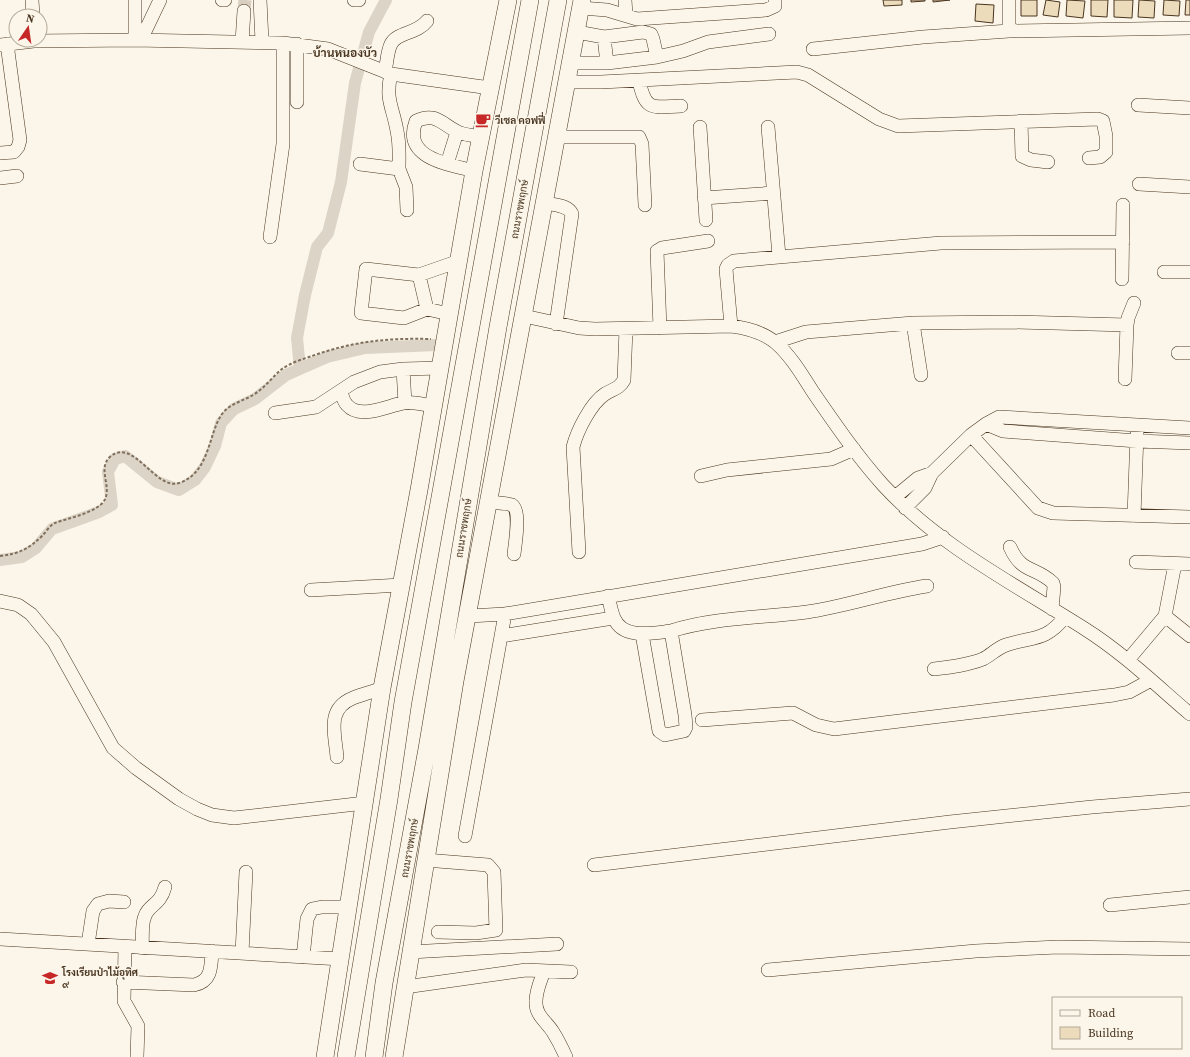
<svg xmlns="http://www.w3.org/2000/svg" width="1190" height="1057" viewBox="0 0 1190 1057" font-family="'Source Serif 4',Sarabun,serif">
<rect width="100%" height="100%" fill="#fbf6e9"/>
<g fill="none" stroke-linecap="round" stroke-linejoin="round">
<path stroke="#dcd4c6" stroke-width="12" d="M300,369L297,338L305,295L317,247L328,233L341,182L355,83L369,32L386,0
M0,560L22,557L36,548L52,529L99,512L112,505L108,472L115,459L125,456L157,482L179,490L195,480L205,467L215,446L221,423L234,409L255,399L286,375L327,357L365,348L436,345"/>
</g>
<path fill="#ecdcbc" stroke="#4a3520" d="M883,0H902V5L884,6Z
M911,0H925V1L911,2Z
M933,0H950L933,2Z
M1021,0H1037V16H1021Z
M1046,0L1060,2L1058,17L1043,15Z
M1067,0L1085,1L1083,18L1066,16Z
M1091,0H1108L1107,17L1091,16Z
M1114,0H1133L1132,18L1114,17Z
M1139,0L1155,1L1154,18L1138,17Z
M1164,0L1180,1L1179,16L1163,15Z
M1186,0H1190V15H1185Z
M976,4L994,5L993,23L975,21Z"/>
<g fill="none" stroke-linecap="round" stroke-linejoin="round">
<path stroke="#d8cfc1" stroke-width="13" stroke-dasharray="13 6" stroke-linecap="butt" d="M244,11L245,0"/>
<defs>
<path id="minor" d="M32,0L33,16
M135,0V40
M222,0H225
M260,0L262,41
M354,0H359
M625,0L626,15
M1009,0V31
M581,8L607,10L637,19L766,10L775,6V0
M604,37L607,63
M141,40L160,0
M242,42L244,11
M0,45L34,41L135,40L283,43L328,49L391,74L490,88
M813,49L923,37L1009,31L1190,28
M657,57L683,51L708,42L769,34
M571,63H607L657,57L653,39L651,34L643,32L604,37L577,32
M385,72C387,63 387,52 391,44C397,32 417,34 427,21
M639,81C646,112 652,107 681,106
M567,82H601L797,72L808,75L879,119L898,126L1098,119L1103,121L1106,136V152L1100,157L1089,158
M297,102V44
M1138,105L1190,108
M1021,121L1022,156L1031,160L1048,162
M700,127L706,220
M768,127L779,256
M558,137H639L642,144L645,205
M0,153L14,152L18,147L20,140L7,44
M360,164L399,169C399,156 400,144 397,131C393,107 385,100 391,74
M447,164L457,132
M399,169L406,187L407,210
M474,171C449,164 402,159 416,121C435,112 441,123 456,131C462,135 473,135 480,137
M0,178L17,176
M1139,184L1190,187
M704,198L773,193
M546,203C555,205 568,205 572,214L556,324
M270,237L283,144V43
M1164,272H1190
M419,275L427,309
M1122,279L1123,205
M449,314L427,309L404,318L361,313L366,269L419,275L459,261
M524,316L579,328L595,329L731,326C747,328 763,332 776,343C791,356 802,375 813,392C835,424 857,456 883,485C939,546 1016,585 1085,629C1123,653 1156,685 1190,714
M913,323L921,375
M731,326L726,269L728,265L734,261L941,243L1123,242
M660,328L657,251L662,248L708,241
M775,342L806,332L913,323L1012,322L1127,325L1128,318L1134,303
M1178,353H1190
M403,369L405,403
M1125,379L1127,325
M341,391C342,395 343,401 347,405C360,420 387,406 403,403C412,401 424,405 434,406
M275,413L316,407L354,382L380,372L403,369L441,368
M986,424L1003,431L1137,441L1190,443
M971,435L1038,508L1053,513L1190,517
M701,476L727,470L831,459L854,449
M895,497L918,478L932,473L971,435L986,424L999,417L1190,428
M489,502C496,503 506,503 512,505C521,510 515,545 514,554
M905,508L925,488L932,473
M1134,516L1137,434
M1010,547C1022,574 1035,566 1053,583L1054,587L1052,609
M579,552L573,447C577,431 591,403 605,394C613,389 619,389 624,380L626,329
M1136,562L1190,564
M311,590L401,585
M608,596C610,603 611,611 614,618C623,640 653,633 671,631L685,715L686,727L684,731L665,735L659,731L642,634
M0,601L18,605L31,614L54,642L113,748L136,768L179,799L197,809L212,815L234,818L365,803
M469,616L505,614L922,544L943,537
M1165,616L1190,636
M671,631C716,617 762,618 807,612C848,606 886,592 927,586
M501,636L613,618
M1128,660L1165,616L1175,564
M934,669C951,667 968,665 983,659C991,655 997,648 1006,645C1033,636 1045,642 1065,617
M702,720L793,713L816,725L834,729L1114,695L1129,692L1151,680
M337,757C335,733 326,709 353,698C363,694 372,692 382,688
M465,836L505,614
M425,860L488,865L494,872L496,930L476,933L438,932
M594,865L950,822L1092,807L1190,799
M1110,905L1190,897
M0,939L341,959
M88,944L93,911L98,904L109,901L124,902
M125,947L124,1001L138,1026L137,1057
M142,948C143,939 141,924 145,916C149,904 160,906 165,887
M410,952L557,944
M242,953L246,872
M303,957L307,919L312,909L322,907H348
M768,970L976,951L1058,947L1190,949
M544,971C541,980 536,990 536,1001C535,1015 546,1021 553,1032C558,1040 562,1048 566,1057
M123,982L194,985C212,981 211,967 212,951
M405,987L526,970L571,972"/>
<path id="major" d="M325,1057L382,688L419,490L474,171L508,0
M346,1057L389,799L403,702L530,0
M374,1057L384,983L427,749L498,327L558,0
M394,1057L455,681L582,0"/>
</defs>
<use href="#minor" stroke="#4a3520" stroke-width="14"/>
<use href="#major" stroke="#4a3520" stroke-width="18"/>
<path stroke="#7f6f5c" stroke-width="2" stroke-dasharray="3 2" stroke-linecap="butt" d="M0,556C18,554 29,549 42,536C46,532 50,525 55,523C68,518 96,513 104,501C113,487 96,468 111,456C134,438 156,491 179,483C210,473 208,434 222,414C229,404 243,401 253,395C265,388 272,377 282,369C290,363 303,359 312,356C354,341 387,338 431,339"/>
<use href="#minor" stroke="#fbf6e9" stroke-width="13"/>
<use href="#major" stroke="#fbf6e9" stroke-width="17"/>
</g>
<defs>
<symbol id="cafe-bare" viewBox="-9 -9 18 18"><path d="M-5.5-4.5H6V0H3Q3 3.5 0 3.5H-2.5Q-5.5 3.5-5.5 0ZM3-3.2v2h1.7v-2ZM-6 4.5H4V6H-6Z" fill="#c62828" stroke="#fbf6e9" stroke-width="2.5" paint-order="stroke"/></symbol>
<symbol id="school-bare" viewBox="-9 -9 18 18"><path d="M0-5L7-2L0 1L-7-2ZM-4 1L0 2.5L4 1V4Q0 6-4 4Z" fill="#c62828" stroke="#fbf6e9" stroke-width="2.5" paint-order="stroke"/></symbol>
</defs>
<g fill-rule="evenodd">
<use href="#cafe-bare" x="472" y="109" width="22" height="22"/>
<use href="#school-bare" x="39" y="967" width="22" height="22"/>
</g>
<g text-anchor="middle" stroke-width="3" stroke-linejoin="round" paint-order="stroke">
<g font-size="10" font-weight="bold" fill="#4a3520" stroke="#fbf6e9" text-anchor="start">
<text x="495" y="124">วีเซล คอฟฟี่</text>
<text x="62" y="976">โรงเรียนป่าไม้อุทิศ<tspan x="62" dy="12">๙</tspan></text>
</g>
<g font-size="10" fill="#4a3520" stroke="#fbf6e9">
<text transform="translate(519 209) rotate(-80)" y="4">ถนนราชพฤกษ์</text>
<text transform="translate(463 528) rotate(-81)" y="4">ถนนราชพฤกษ์</text>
<text transform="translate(409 848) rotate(-80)" y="4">ถนนราชพฤกษ์</text>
</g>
<g font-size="12" font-weight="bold" fill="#4a3520" stroke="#fbf6e9">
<text x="345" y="57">บ้านหนองบัว</text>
</g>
</g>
<rect x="1052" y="997" width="130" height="52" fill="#fbf6e9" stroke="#b4a999"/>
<rect x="1060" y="1010" width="20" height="6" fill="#fbf6e9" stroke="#b4a999"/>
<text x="1088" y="1017" font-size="12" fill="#4a3520">Road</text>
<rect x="1060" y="1027" width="20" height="12" fill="#ecdcbc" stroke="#b4a999"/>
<text x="1088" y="1037" font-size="12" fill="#4a3520">Building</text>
<g transform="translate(28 28) rotate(13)"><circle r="19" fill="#fbf6e9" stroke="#b4a999"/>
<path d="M0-3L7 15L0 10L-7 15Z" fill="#c62828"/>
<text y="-6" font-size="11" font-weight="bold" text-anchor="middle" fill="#4a3520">N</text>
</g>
</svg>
